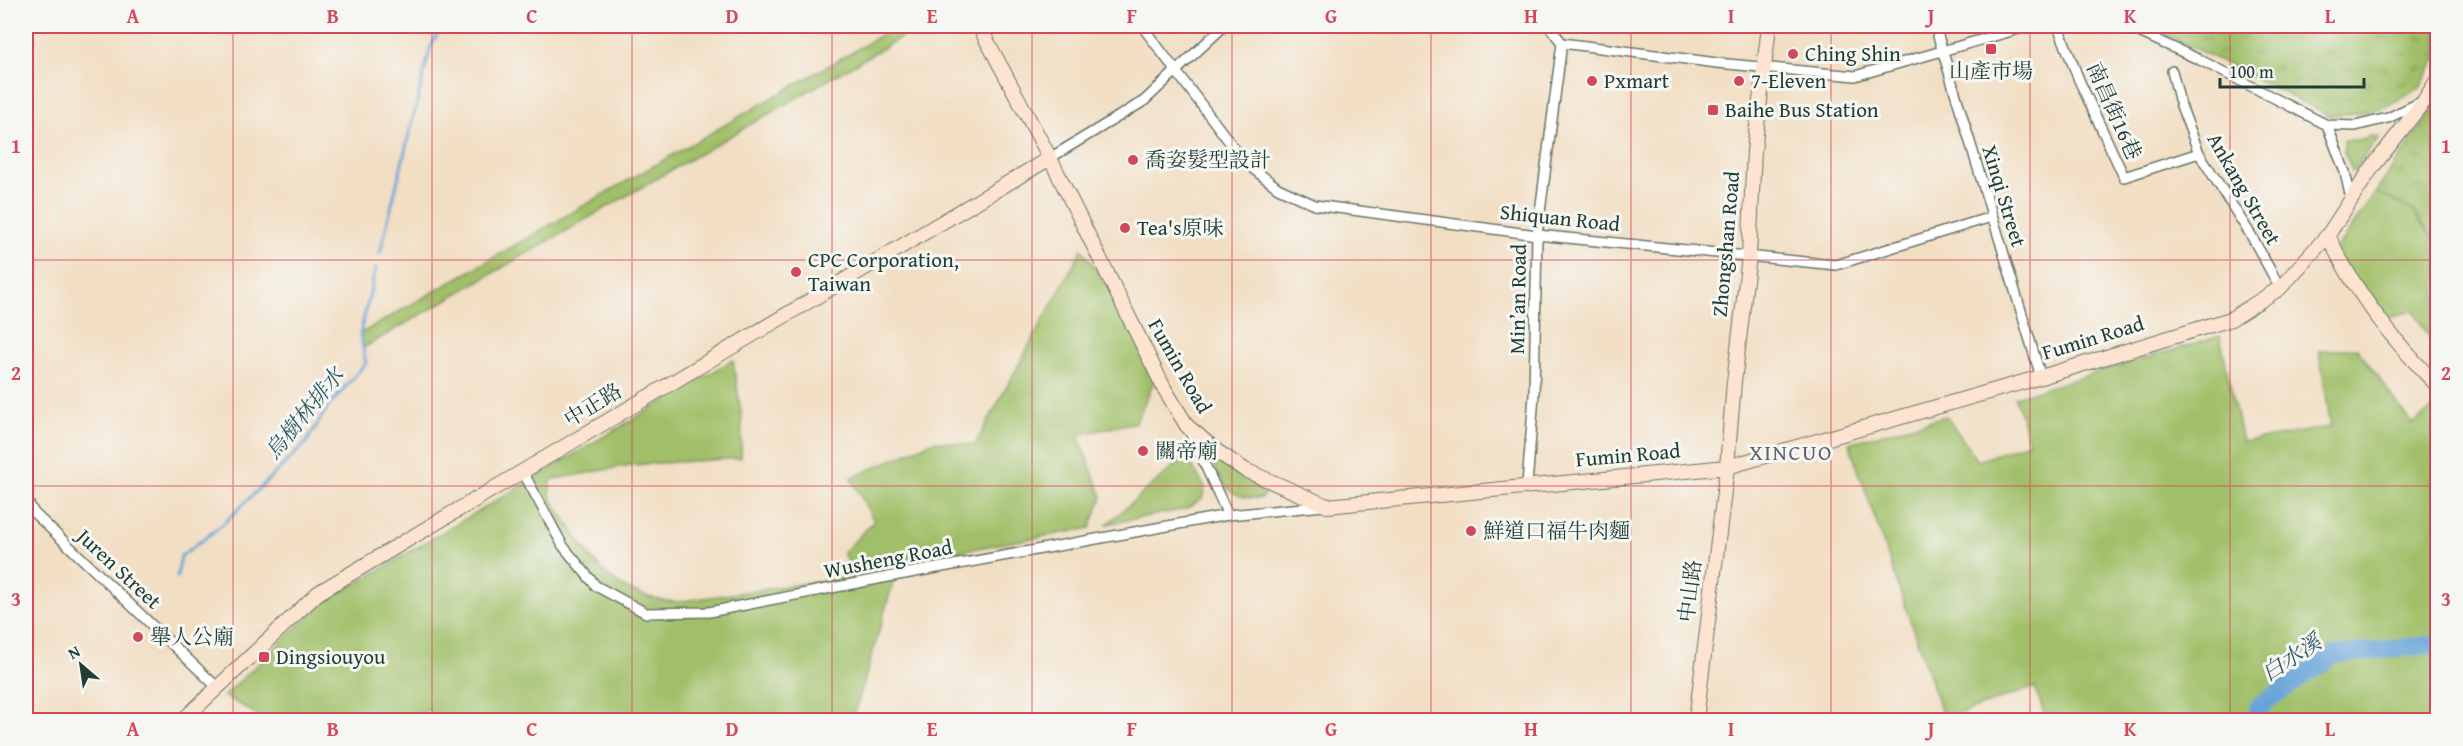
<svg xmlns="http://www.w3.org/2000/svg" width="2463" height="746" viewBox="0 0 2463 746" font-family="'Gentium Book Plus','Noto Serif TC',serif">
<defs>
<pattern id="park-tufts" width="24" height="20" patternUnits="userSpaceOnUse" patternTransform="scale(1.5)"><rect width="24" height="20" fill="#a0bf67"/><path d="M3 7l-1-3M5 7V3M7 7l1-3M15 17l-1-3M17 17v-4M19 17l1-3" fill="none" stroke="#829c56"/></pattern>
</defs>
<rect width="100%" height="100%" fill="#f6f6f2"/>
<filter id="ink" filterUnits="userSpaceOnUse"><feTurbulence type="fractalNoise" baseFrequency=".0167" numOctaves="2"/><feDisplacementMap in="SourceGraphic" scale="12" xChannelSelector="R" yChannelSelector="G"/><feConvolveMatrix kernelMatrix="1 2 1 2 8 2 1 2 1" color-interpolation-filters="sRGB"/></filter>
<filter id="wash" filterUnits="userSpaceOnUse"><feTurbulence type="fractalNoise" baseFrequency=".008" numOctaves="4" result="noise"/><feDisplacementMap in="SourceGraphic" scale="24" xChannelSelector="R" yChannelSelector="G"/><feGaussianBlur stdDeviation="1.35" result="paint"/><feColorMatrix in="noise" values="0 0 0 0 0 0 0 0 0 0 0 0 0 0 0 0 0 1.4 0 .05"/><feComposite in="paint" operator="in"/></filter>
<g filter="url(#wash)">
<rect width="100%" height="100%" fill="#f2dec3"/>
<path fill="#a0bf67" stroke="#607e4e" stroke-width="1.5" d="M894,26H921L363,348L360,334L868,43Z
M2371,136L2379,137L2353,172L2344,152V140H2359Z
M2376,192L2414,211L2437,244V344L2434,345L2413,310L2378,322L2331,257Z
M1082,249L1132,324L1155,379L1136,422L1078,435L1102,497L1090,528L899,562L853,720H435L429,709L410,720H304L258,715L224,696L314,611L337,595L733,360L742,419L741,458L630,465L551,480C551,484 549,490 550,494C552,504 564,516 569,525C599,572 618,596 676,602L856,576L843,553L874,521L851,478L934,441L975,445Z
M2220,336L2242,442L2331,427L2319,351L2357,348L2412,424L2434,408L2437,412V720H2046L2035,687L1944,719L1849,443L1946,416L1978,461L2029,442L2015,397Z
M1186,456L1205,487L1202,499L1186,509L1107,524Z
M1219,461L1266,490L1262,498C1235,500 1225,490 1214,466Z"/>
<path fill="url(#park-tufts)" stroke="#607e4e" stroke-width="1.5" d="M2166,26H2437V57L2420,88L2379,110L2329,116L2235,68L2177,40L2162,35Z
M2437,103V244L2414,211L2376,192Z"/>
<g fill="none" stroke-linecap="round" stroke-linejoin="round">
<path stroke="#66a4d8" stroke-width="3" d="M380,253L430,49L441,26
M177,577L181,556L222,525L306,443L328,407L366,363L360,334L376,268"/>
<path stroke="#66a4d8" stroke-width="18" d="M2260,720L2258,707L2334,655L2438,644"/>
</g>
</g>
<g filter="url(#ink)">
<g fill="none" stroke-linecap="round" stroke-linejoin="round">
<defs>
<path id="street" d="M1142,26L1240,156L1252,168L1278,188L1315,205L1537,235L1836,265L1991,217
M1549,26L1562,43L1717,63L1855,76L2029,26
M1935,26L2041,377
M2058,26L2079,80L2124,177L2199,153
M2126,26L2200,60L2327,125L2355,126L2388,118L2419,103
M2172,71L2180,103L2199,153L2252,237L2280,288
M2327,125L2345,172L2351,199
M1050,158L1144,101L1224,26
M1189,430L1228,515
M523,472L563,546L596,586L646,613L709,612L893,576L1228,515L1324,506
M1527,485L1534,395L1537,235L1562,43
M26,499L34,513L217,687"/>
<path id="secondary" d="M979,26L1050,158L1164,388L1187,426L1218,452L1245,470L1327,506L1727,467L2041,377L2231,319L2280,288L2328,235L2371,169L2424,101L2438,79
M2328,235C2354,292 2394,342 2438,386
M183,720L318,593L1050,158
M1696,720L1727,467L1734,382L1749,256L1754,151L1769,26"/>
</defs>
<use href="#street" stroke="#697566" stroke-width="12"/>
<use href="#secondary" stroke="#697566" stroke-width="16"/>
<use href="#street" stroke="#fff" stroke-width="9"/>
<use href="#secondary" stroke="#fde4d1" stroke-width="14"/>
</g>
</g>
<path fill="none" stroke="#d1495b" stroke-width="1.5" stroke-opacity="0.55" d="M233,26V720M432,26V720M632,26V720M832,26V720M1032,26V720M1232,26V720M1431,26V720M1631,26V720M1831,26V720M2030,26V720M2230,26V720M26,260H2438M26,486H2438"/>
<g fill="#d1495b" stroke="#f6f6f2" stroke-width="2">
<rect x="1985" y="43" width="12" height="12" rx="3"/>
<circle cx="1793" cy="54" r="6"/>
<circle cx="1592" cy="81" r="6"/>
<circle cx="1739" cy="81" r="6"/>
<rect x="1707" y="104" width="12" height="12" rx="3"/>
<circle cx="1133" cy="160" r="6"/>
<circle cx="1125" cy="228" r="6"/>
<circle cx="796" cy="272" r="6"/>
<circle cx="1143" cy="451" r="6"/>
<circle cx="1471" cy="531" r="6"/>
<circle cx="138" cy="637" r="6"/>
<rect x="258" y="651" width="12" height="12" rx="3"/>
</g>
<g text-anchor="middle" stroke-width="6" stroke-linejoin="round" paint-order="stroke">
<g font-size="21" fill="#1f3d34" stroke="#f6f6f2" text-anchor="start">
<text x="1805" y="61">Ching Shin</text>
<text x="1991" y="78" text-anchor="middle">山產市場</text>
<text x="1604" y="88">Pxmart</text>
<text x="1751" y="88">7-Eleven</text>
<text x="1725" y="117">Baihe Bus Station</text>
<text x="1145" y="167">喬姿髮型設計</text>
<text x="1137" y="235">Tea's原味</text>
<text x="808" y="267">CPC Corporation,<tspan x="808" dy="24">Taiwan</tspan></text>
<text x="1155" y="458">關帝廟</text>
<text x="1483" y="538">鮮道口福牛肉麵</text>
<text x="150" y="644">舉人公廟</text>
<text x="276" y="664">Dingsiouyou</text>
</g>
<g font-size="21" fill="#1f3d34" stroke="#f6f6f2">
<text transform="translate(2114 111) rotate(66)" y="7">南昌街16巷</text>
<text transform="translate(2244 189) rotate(60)" y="7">Ankang Street</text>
<text transform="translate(2004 196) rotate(73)" y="7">Xinqi Street</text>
<text transform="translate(1560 218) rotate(6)" y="7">Shiquan Road</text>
<text transform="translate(1726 244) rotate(-85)" y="7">Zhongshan Road</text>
<text transform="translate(1518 299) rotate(-89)" y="7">Min’an Road</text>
<text transform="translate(2093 338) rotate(-17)" y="7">Fumin Road</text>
<text transform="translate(1180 366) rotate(60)" y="7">Fumin Road</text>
<text transform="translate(593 405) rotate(-31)" y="7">中正路</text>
<text transform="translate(1628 455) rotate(-5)" y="7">Fumin Road</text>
<text transform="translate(888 559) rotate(-11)" y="7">Wusheng Road</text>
<text transform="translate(119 569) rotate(43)" y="7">Juren Street</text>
<text transform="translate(1690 591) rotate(-83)" y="7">中山路</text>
</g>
<g font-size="22" font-style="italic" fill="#345c65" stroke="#f6f6f2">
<text transform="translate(304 413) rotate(-51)" y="8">烏樹林排水</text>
<text transform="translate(2291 657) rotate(-33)" y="8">白水溪</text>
</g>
<g font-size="22" letter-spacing="1.5" fill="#615f6e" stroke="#f6f6f2">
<text x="1791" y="460">XINCUO</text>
</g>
</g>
<rect width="2463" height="746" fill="none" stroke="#f6f6f2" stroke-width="66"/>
<g transform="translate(81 665) rotate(331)" stroke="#f6f6f2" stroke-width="4.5" paint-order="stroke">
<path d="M0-4.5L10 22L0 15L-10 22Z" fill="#1f3d34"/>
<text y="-9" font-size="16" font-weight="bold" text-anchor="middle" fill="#1f3d34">N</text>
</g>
<path d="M2220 78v9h144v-9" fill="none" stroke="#1f3d34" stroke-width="3"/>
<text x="2229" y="78" font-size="18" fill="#1f3d34" stroke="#f6f6f2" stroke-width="4.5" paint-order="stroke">100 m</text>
<rect x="33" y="33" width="2397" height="680" fill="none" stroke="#d1495b" stroke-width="2"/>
<g font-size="20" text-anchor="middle" font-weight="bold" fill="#d1495b">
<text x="133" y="23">A</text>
<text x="333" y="23">B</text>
<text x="532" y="23">C</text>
<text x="732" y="23">D</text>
<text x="932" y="23">E</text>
<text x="1132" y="23">F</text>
<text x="1331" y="23">G</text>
<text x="1531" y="23">H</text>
<text x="1731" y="23">I</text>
<text x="1931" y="23">J</text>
<text x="2130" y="23">K</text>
<text x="2330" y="23">L</text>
<text x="16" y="153">1</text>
<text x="2446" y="153">1</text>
<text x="16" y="380">2</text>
<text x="2446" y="380">2</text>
<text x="16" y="606">3</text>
<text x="2446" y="606">3</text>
<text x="133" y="736">A</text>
<text x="333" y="736">B</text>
<text x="532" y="736">C</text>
<text x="732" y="736">D</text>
<text x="932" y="736">E</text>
<text x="1132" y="736">F</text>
<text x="1331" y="736">G</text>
<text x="1531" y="736">H</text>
<text x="1731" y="736">I</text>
<text x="1931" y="736">J</text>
<text x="2130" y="736">K</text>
<text x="2330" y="736">L</text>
</g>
</svg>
